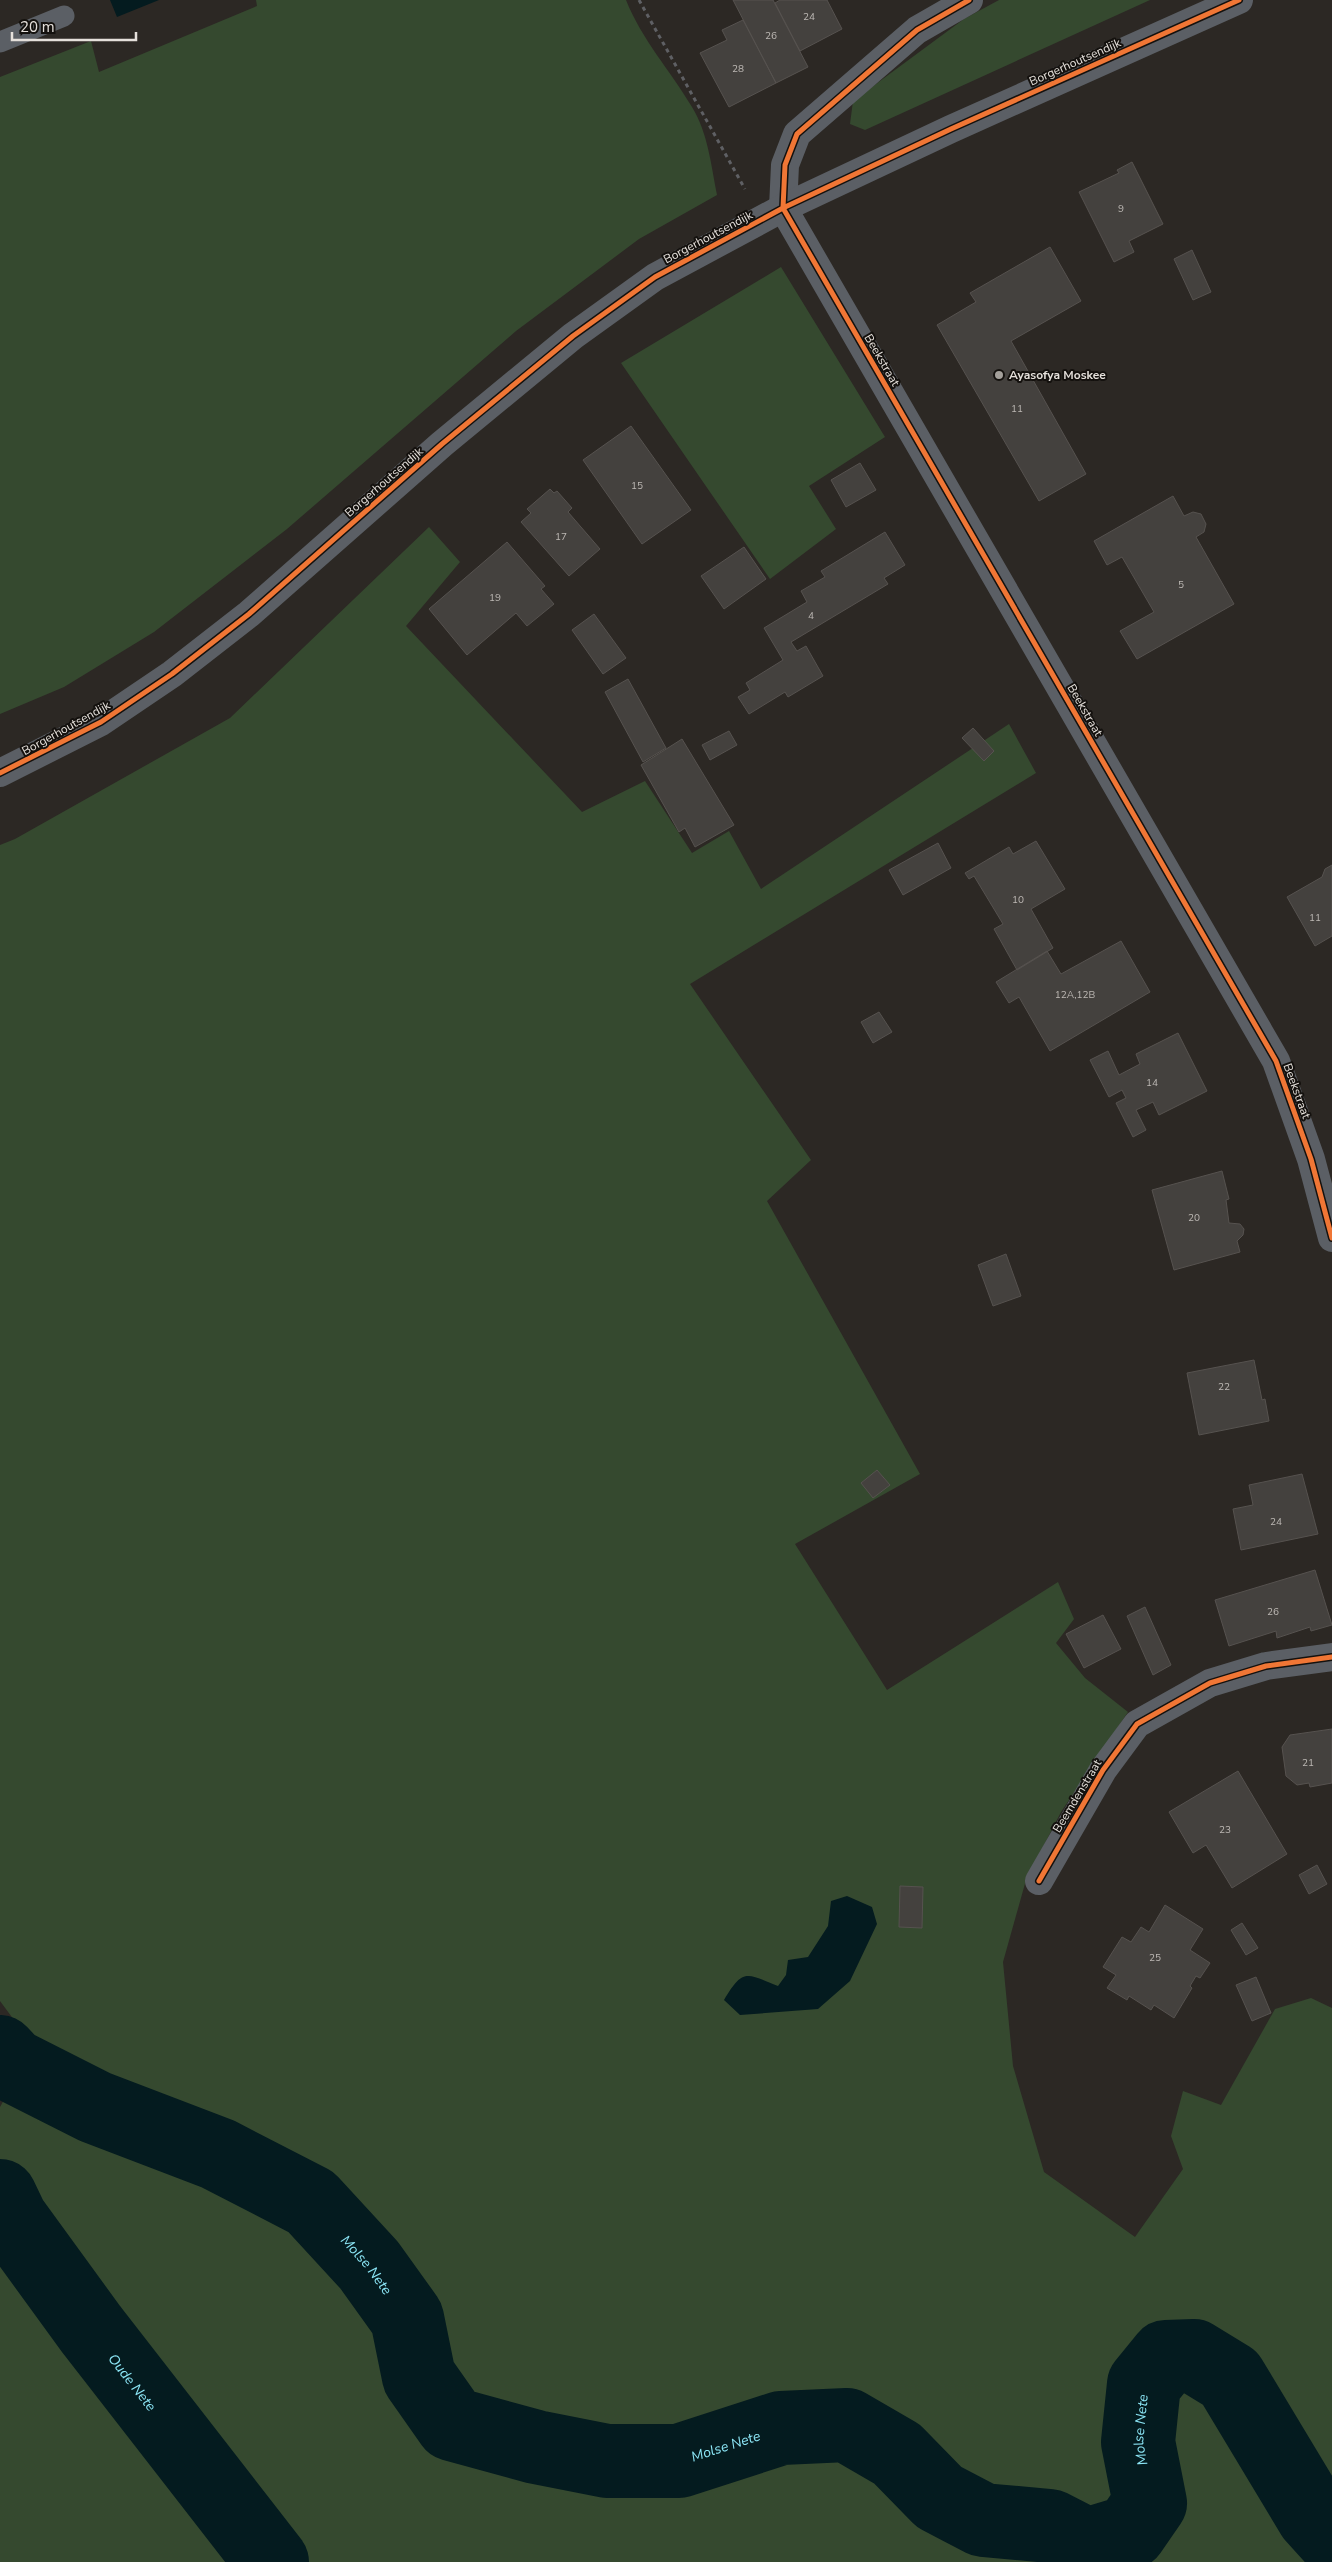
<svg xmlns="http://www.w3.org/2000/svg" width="1332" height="2562" viewBox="0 0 1332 2562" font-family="'Nunito Sans',sans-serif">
<rect width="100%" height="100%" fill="#2c2824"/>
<path fill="#35492f" d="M256,0H626C642,40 670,70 692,107C708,133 711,165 717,195L639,239L516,331L287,529L154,632L64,687L0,714V77L91,41L99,72L257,6Z
M999,0H1150L865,130L850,124L853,101L964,19Z
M781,267L885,437L809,486L836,529L770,579L621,363Z
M429,527L460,562L406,626L582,812L645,781L692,853L729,831L761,889L1009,724L1036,773L690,984L811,1160L767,1201L920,1474L795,1544L887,1690L1058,1582L1074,1619L1056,1643L1085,1678L1128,1712L1061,1812L1026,1880L1003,1962L1013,2066L1044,2172L1135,2237L1183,2169L1171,2136L1183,2091L1221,2105L1275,2009L1311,1998L1332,2008V2562H306L98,2298L93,2306L0,2159V2107L34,2047L0,2001V845L15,839L230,718Z
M0,2247L75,2353L246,2562H0Z"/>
<path fill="#041b1f" d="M110,0H159L117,17Z
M847,1896L872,1907L877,1924L850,1981L818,2009L740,2015L724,2000C743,1968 746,1973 778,1986L786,1975L788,1960L808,1957L828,1926L831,1901Z"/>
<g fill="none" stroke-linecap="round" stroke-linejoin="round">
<g stroke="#041b1f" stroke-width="74">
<path id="s1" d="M0,2052L12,2065L95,2107L218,2154L311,2202L369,2265L407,2318L419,2377L452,2424L536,2447L607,2461H679L781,2428L847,2425L897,2454L939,2497L983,2520L1050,2526L1087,2545L1130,2532L1150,2503L1138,2442L1144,2384L1166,2357L1194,2356L1230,2378L1313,2516L1332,2537"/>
<path id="s2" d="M0,2196L11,2219L91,2329L272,2562"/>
</g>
</g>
<path fill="#44413e" stroke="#56524f" d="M733,0H773L808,67L776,83Z
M780,0H827L842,29L800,51L775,3Z
M743,20L776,83L729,107L700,53L727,40L722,30Z
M1132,162L1163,224L1129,241L1134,252L1114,262L1079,192L1119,173L1117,170Z
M1050,247L1081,301L1011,341L1086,474L1039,501L937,325L976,302L970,293Z
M1192,250L1211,292L1193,300L1174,259Z
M631,426L691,510L642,544L583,460Z
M860,463L876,490L846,507L831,480Z
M550,489L554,493L557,491L572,508L568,512L600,549L569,576L521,522L531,513L527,509Z
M1173,496L1184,516L1193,512L1201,514L1206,524L1204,532L1196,537L1234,604L1137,659L1120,631L1154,612L1122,557L1107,565L1094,541Z
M885,532L905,565L884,578L888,584L791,642L797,651L806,646L823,676L788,697L785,692L749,714L738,697L750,690L746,683L783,660L764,628L807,602L801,591L825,577L821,571Z
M507,542L545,586L541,589L554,604L527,626L516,613L467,655L429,609Z
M744,547L766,579L724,609L701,576Z
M594,614L626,658L603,674L572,630Z
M628,679L666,748L643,762L605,692Z
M973,728L994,751L984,761L962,738Z
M729,731L737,745L710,760L702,745Z
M682,739L734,825L695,847L685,828L679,832L641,765Z
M1036,841L1065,889L1031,909L1053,948L1017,970L994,929L1003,924L974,876L969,879L965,873L1009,847L1013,854Z
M938,843L951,868L903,895L889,870Z
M1332,865V936L1315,946L1287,897L1322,877L1325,869Z
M1121,941L1150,992L1050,1051L1019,997L1009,1003L996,982L1047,951L1061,974Z
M879,1012L892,1032L873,1043L861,1022Z
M1178,1033L1207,1091L1159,1115L1153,1102L1136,1110L1146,1130L1133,1137L1116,1103L1126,1098L1122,1090L1109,1097L1090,1060L1108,1051L1119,1075L1140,1064L1136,1054Z
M1222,1171L1229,1199L1226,1200L1229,1223L1240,1224L1244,1229L1243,1235L1237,1241L1240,1252L1174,1270L1152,1190Z
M1006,1254L1021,1296L993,1306L978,1265Z
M1254,1360L1262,1400L1265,1399L1269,1421L1199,1435L1187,1373Z
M877,1470L890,1485L873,1498L861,1483Z
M1302,1474L1318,1534L1241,1550L1233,1509L1253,1505L1249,1485Z
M1315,1570L1332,1625L1311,1631L1310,1627L1277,1638L1276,1631L1229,1646L1215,1600Z
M1145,1607L1171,1665L1153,1675L1127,1616Z
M1103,1615L1121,1649L1084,1668L1066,1634Z
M1332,1729V1783L1310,1787L1309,1783L1297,1785L1286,1776L1282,1747L1290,1735Z
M1238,1771L1287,1854L1232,1888L1206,1845L1193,1853L1169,1812Z
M1317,1865L1327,1884L1309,1894L1299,1875Z
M900,1886L923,1887L922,1928L899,1927Z
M1165,1905L1203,1929L1190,1950L1210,1963L1200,1978L1196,1976L1190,1986L1192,1988L1174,2018L1154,2005L1151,2010L1129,1996L1127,2000L1107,1988L1116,1975L1103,1967L1122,1937L1131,1942L1141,1927L1149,1932Z
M1242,1923L1258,1948L1246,1955L1231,1930Z
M1256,1977L1271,2013L1252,2021L1236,1985Z"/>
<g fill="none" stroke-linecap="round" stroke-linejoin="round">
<path stroke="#5f6064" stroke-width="3" stroke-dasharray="4 4" stroke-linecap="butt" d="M639,0L745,189"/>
<path stroke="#5b5f65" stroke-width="21" d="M0,42L64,16"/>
<path stroke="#5b5f65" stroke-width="28" d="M969,0L917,30L797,134L785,165L783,208L1276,1061L1311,1159L1332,1238
M1039,1881L1103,1770L1137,1724L1210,1683L1266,1666L1332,1657"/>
<path stroke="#5b5f65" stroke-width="28" d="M0,773L101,722L172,674L249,614L442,444L573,336L655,277L783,208L951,129L1239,0"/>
<defs>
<path id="cycleway" d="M783,208L1276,1061L1311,1159L1332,1238
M783,208L785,165L797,134L917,30L969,0
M0,773L101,722L172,674L249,614L442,444L573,336L655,277L783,208L951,129L1239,0
M1039,1881L1103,1770L1137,1724L1210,1683L1266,1666L1332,1657"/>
</defs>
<use href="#cycleway" stroke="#14110e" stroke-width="8"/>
<use href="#cycleway" stroke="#f07635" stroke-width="5"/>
</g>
<circle fill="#a4a09b" stroke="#14110e" stroke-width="2" cx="999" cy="375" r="5"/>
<g text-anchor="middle" stroke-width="4" stroke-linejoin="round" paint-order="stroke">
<g font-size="10" fill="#bdb8b4">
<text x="809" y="20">24</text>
<text x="771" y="39">26</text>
<text x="738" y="72">28</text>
<text x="1121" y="212">9</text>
<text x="1017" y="412">11</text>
<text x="637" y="489">15</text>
<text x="561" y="540">17</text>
<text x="1181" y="588">5</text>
<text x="495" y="601">19</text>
<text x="811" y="619">4</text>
<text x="1018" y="903">10</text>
<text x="1315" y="921">11</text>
<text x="1075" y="998">12A,12B</text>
<text x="1152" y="1086">14</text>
<text x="1194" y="1221">20</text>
<text x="1224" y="1390">22</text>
<text x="1276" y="1525">24</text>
<text x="1273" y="1615">26</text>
<text x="1308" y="1766">21</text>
<text x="1225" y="1833">23</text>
<text x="1155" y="1961">25</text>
</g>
<g font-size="12" fill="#e5e0db" stroke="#14110e">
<text transform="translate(1075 62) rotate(-24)" y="4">Borgerhoutsendijk</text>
<text transform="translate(708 237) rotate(-28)" y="4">Borgerhoutsendijk</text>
<text transform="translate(882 360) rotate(60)" y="4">Beekstraat</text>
<text transform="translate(384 482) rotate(-41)" y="4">Borgerhoutsendijk</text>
<text transform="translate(1085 710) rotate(60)" y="4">Beekstraat</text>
<text transform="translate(66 728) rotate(-29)" y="4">Borgerhoutsendijk</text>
<text transform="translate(1297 1091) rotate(70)" y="4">Beekstraat</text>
<text transform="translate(1077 1796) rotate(-59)" y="4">Beemdenstraat</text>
</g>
<g font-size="12" font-weight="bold" fill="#e5e0db" stroke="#14110e" text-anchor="start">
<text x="1009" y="379">Ayasofya Moskee</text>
</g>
<g font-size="14" font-style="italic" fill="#8ce6f6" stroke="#14110e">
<text dy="5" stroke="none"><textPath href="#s1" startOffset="431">Molse Nete</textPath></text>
<text dy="5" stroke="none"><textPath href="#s2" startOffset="229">Oude Nete</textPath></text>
<text dy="5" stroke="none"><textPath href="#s1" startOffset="1451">Molse Nete</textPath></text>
<text dy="5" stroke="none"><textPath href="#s1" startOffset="896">Molse Nete</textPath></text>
</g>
</g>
<path d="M12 32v8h124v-8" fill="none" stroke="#e5e0db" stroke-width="2.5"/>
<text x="20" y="32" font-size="15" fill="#e5e0db" stroke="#14110e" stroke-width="4" paint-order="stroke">20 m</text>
</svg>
